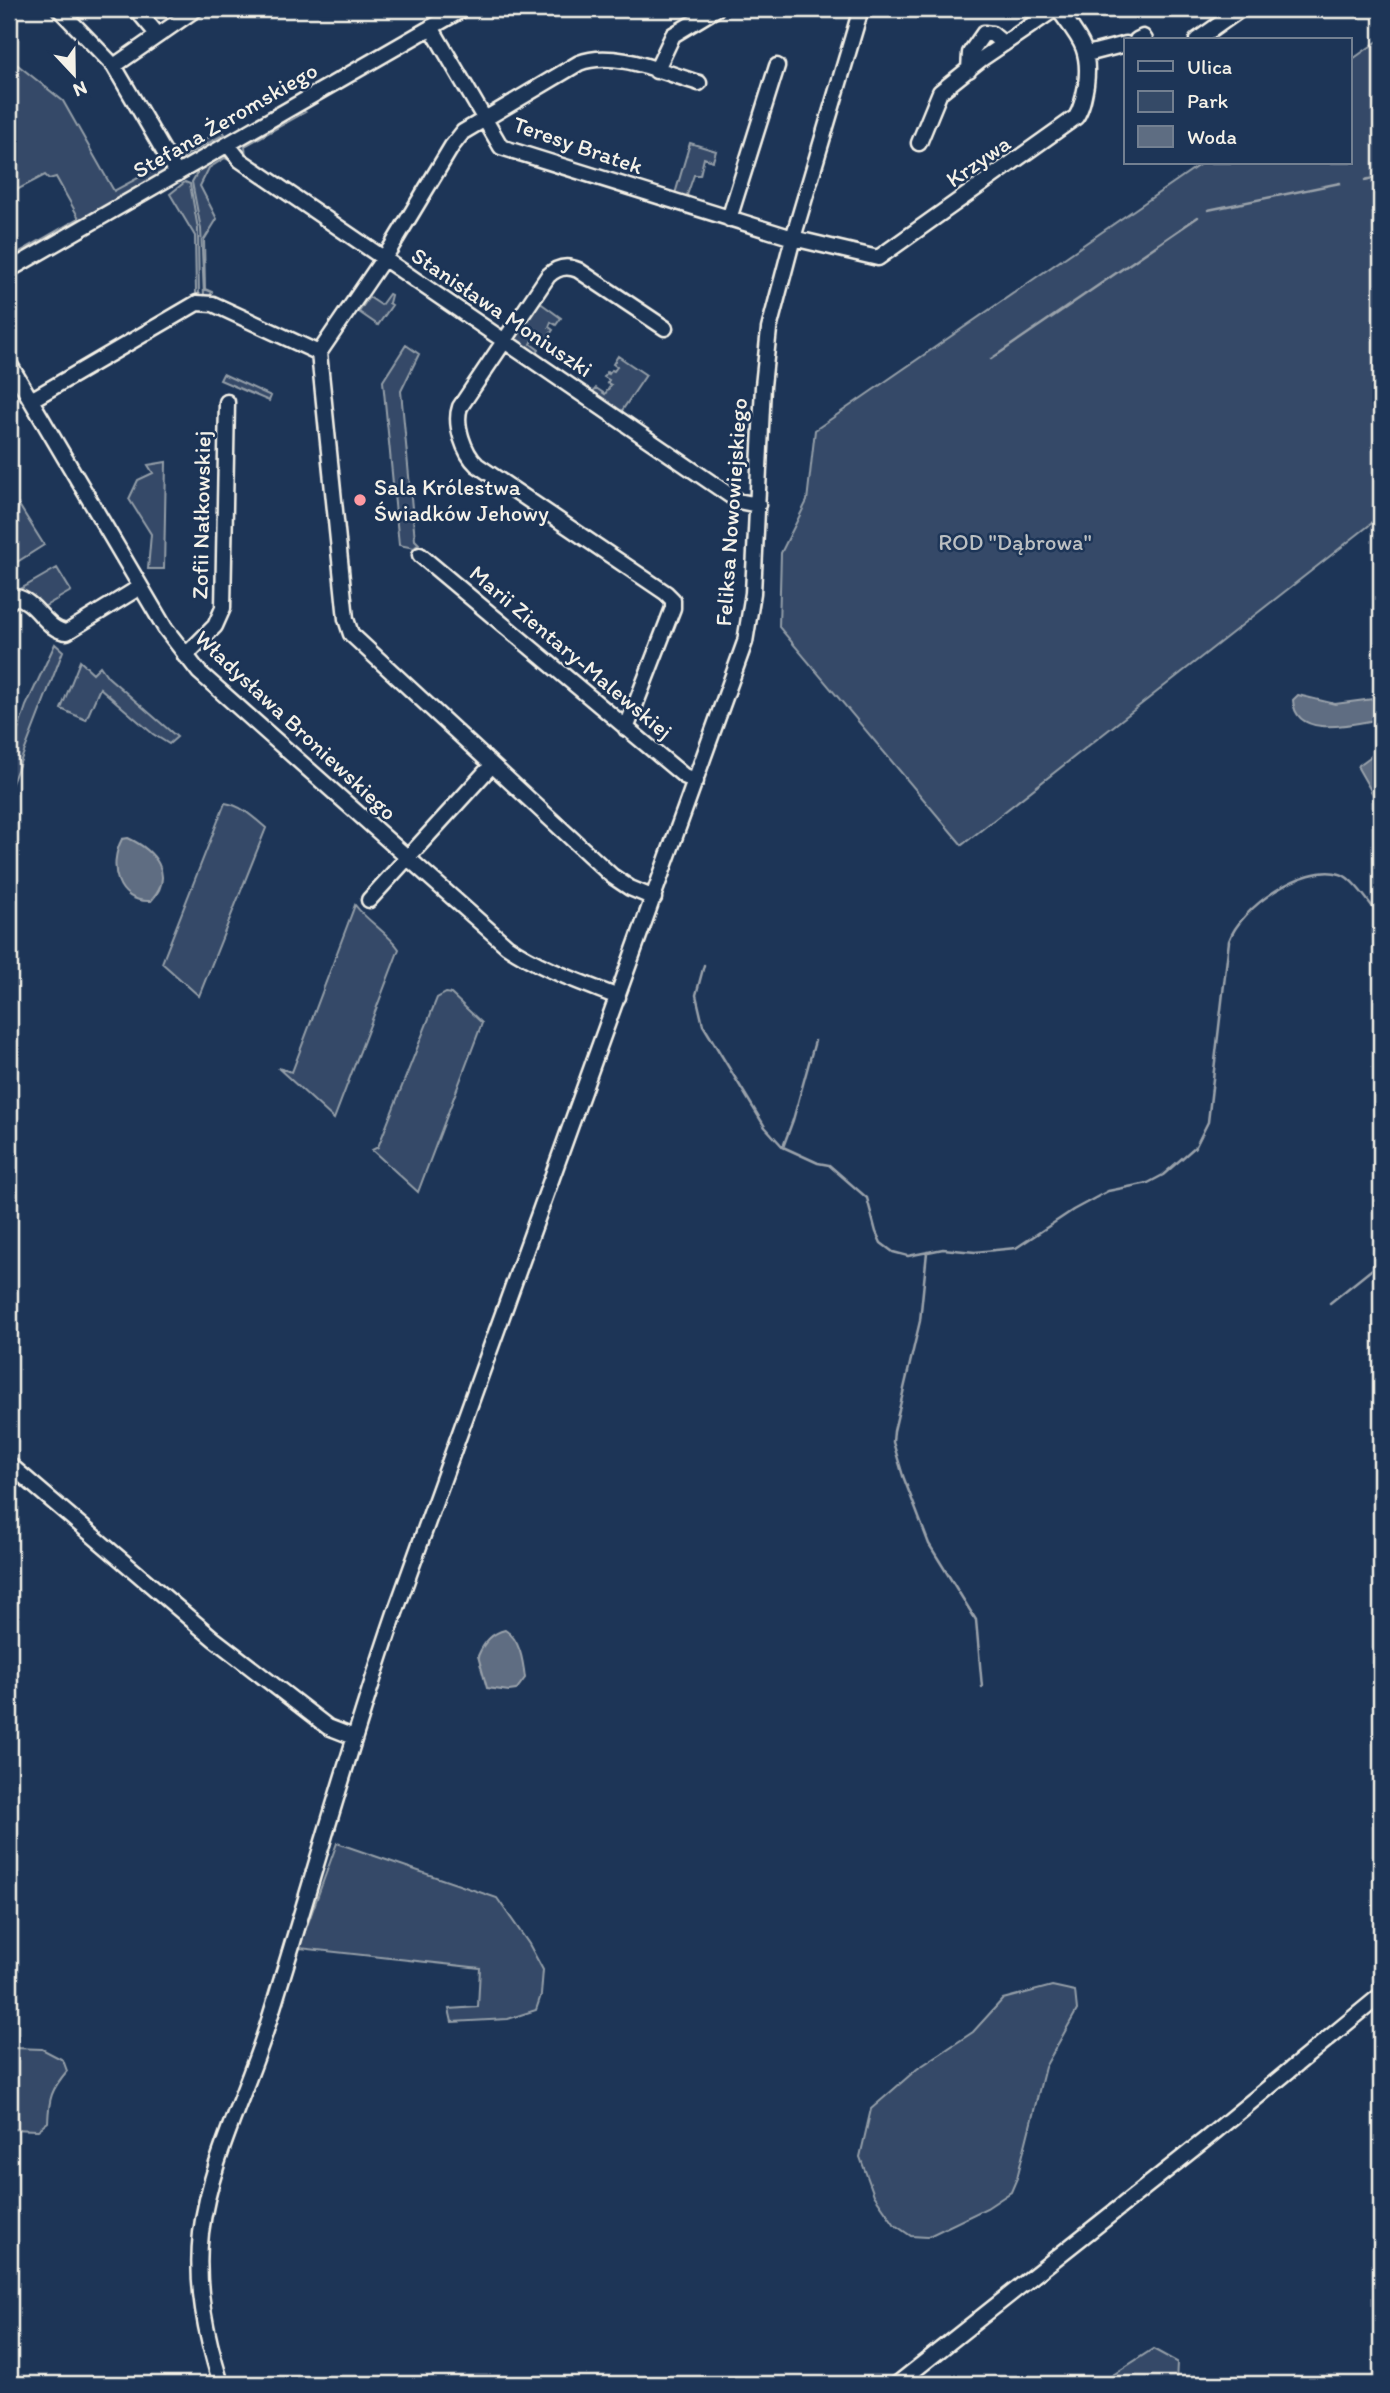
<svg xmlns="http://www.w3.org/2000/svg" width="1390" height="2393" viewBox="0 0 1390 2393" font-family="Itim,sans-serif">
<rect width="100%" height="100%" fill="#1d3557"/>
<filter id="ink" filterUnits="userSpaceOnUse"><feTurbulence type="fractalNoise" baseFrequency=".0143" numOctaves="2"/><feDisplacementMap in="SourceGraphic" scale="14" xChannelSelector="R" yChannelSelector="G"/><feConvolveMatrix kernelMatrix="1 2 1 2 8 2 1 2 1" color-interpolation-filters="sRGB"/></filter>
<g filter="url(#ink)">
<path fill="#354a67" stroke="#949ea8" stroke-width="2" d="M1381,39V516L962,845L779,627L781,553L807,501L815,430L1202,163H1350V61Z
M9,58L63,101L114,191L164,164L168,170L167,175L9,266V258L79,218L56,177L49,179L45,175L15,191L9,180Z
M298,109L305,112L245,146L246,157L241,149V144Z
M222,130L225,134L178,160L174,157Z
M690,143L716,151L713,161L704,158L700,175H694L686,198L675,194Z
M219,155H224L236,163L225,158L209,168L200,186L217,219L204,240L205,289L212,292L209,299L204,295L201,229L192,182L197,173L196,168Z
M185,182L190,184L198,229L199,297L196,293L195,236L170,194Z
M389,294L391,295L389,303L392,305L378,325L359,312L369,297L381,305Z
M539,302L561,318L556,325L551,322L549,327L553,330L545,341L536,335L531,344L539,350L536,354L513,339Z
M406,345L419,354L401,391L415,540L419,544L414,548L399,545L383,381Z
M618,356L646,375L621,412L592,393L596,388L605,394L611,385L607,383L609,380L604,377L607,372L609,374L612,370L614,371L617,367L613,364Z
M223,374L271,396L269,401L220,380Z
M166,462L164,569H148L151,534L129,499L138,480L153,473L148,465Z
M19,505L44,545L9,567L11,537Z
M57,568L71,591L40,609L19,590Z
M55,644L63,651L9,791V758L26,706Z
M80,661L93,673L100,666L108,677L177,737L169,744L153,734L100,688L86,720L61,709Z
M225,803C241,805 254,818 266,828L199,996L162,963Z
M355,905C368,922 387,932 399,949L334,1119L278,1068L292,1072Z
M446,993L451,994L482,1023L418,1192L372,1150L378,1147L437,998Z
M337,1843L497,1898L529,1944L543,1970L541,1995L536,2010L508,2019L452,2022L449,2009L478,2007L480,1968L299,1948Z
M1052,1986L1075,1991L1077,2010L1045,2067L1017,2178L1011,2192L987,2208L927,2237L911,2236L895,2225L874,2195L860,2157L871,2109L917,2069L973,2032L1003,1999Z
M14,2048L42,2049L63,2060L67,2071C51,2090 49,2098 48,2122L38,2130L9,2129V2051Z
M1153,2349L1177,2362L1176,2384H1099Z"/>
<path fill="#5e6d82" stroke="#9aa2ab" stroke-width="2" d="M1298,695L1335,704L1381,698V719C1356,723 1295,741 1293,700Z
M1381,749V791L1374,796L1358,768L1359,765Z
M128,838C154,850 176,874 151,901C116,903 108,865 122,839Z
M505,1630C520,1639 523,1661 525,1678L516,1690L509,1691L487,1688L478,1656C483,1644 491,1633 505,1630Z"/>
<g fill="none" stroke-linecap="round" stroke-linejoin="round">
<path stroke="#9aa2ab" stroke-width="2.5" d="M1365,180L1381,176
M1208,210L1340,183
M991,359L1198,217
M704,965L696,995L703,1025L765,1127L783,1147L818,1163L829,1165L867,1198L876,1232L881,1243L893,1252L908,1256L943,1249L975,1252L1016,1248L1073,1210L1108,1191L1148,1183L1163,1175L1196,1146L1208,1122L1229,941C1240,908 1304,863 1340,874C1353,877 1372,907 1381,918
M783,1147L793,1120L815,1041
M927,1252L920,1321L894,1431L893,1442L903,1476L929,1544L976,1620L982,1687
M1330,1303L1381,1262"/>
<defs>
<path id="minor" d="M59,9L114,66L177,174
M136,9L158,35
M431,27L501,147L793,238L878,258L1076,117C1082,108 1084,96 1086,85C1091,47 1078,37 1058,9
M1137,40L1143,37L1145,40
M1197,40L1241,9
M1087,54L1126,44
M114,66L196,9
M969,70L970,53L984,33L992,34L1004,44
M656,71L673,35L716,9
M919,143L940,92L980,60L1055,9
M228,145L240,160L738,501L758,505
M729,219L777,66
M9,270L463,9
M9,363L165,628L199,672L507,946C541,969 580,982 618,997
M31,400L197,303L213,304L319,353
M420,555L684,776L696,781
M9,602L16,597C37,601 46,631 67,632L140,587
M185,656L215,626L223,608L227,402
M626,729L673,608V600L666,593L477,465C464,453 454,424 460,407L548,276C557,267 567,265 578,270L665,328
M654,898L630,888L612,876L351,634L346,619L319,353L390,249L452,146L463,132L579,63C614,49 664,73 699,83
M369,900L492,765
M9,1464L214,1639L328,1727L354,1737
M221,2384C206,2335 195,2285 201,2233C210,2161 245,2096 267,2027C310,1889 348,1750 395,1613L745,642L753,593L763,386L769,329L793,238L861,9
M897,2384L1206,2139L1381,1995"/>
</defs>
<use href="#minor" stroke="#f4f1e8" stroke-width="19"/>
<use href="#minor" stroke="#1d3557" stroke-width="14"/>
</g>
</g>
<circle fill="#ff9aa2" stroke="#1d3557" stroke-width="2.5" cx="360" cy="500" r="7"/>
<g text-anchor="middle" stroke-width="5" stroke-linejoin="round" paint-order="stroke">
<g font-size="23" fill="#f4f1e8" stroke="#1d3557">
<text transform="translate(225 120) rotate(-30)" y="8">Stefana Żeromskiego</text>
<text transform="translate(578 145) rotate(19)" y="8">Teresy Bratek</text>
<text transform="translate(978 161) rotate(-35)" y="8">Krzywa</text>
<text transform="translate(502 312) rotate(34)" y="8">Stanisława Moniuszki</text>
<text transform="translate(731 512) rotate(-86)" y="8">Feliksa Nowowiejskiego</text>
<text transform="translate(201 515) rotate(-89)" y="8">Zofii Nałkowskiej</text>
<text transform="translate(571 652) rotate(40)" y="8">Marii Zientary-Malewskiej</text>
<text transform="translate(296 725) rotate(43)" y="8">Władysława Broniewskiego</text>
</g>
<g font-size="23" fill="#f4f1e8" stroke="#1d3557" text-anchor="start">
<text x="374" y="495">Sala Królestwa<tspan x="374" dy="26">Świadków Jehowy</tspan></text>
</g>
<g font-size="23" fill="#bbbfc1" stroke="#1d3557">
<text x="1015" y="550">ROD "Dąbrowa"</text>
</g>
</g>
<rect width="1390" height="2393" fill="none" stroke="#1d3557" stroke-width="35"/>
<rect x="18" y="18" width="1355" height="2358" fill="none" stroke="#f4f1e8" stroke-width="2.5" filter="url(#ink)"/>
<rect x="1124" y="38" width="228" height="126" fill="#1d3557" stroke="#738091" stroke-width="2"/>
<rect x="1138" y="61" width="35" height="10" fill="#1d3557" stroke="#738091" stroke-width="2"/>
<text x="1187" y="74" font-size="21" fill="#f4f1e8">Ulica</text>
<rect x="1138" y="91" width="35" height="21" fill="#354a67" stroke="#738091" stroke-width="2"/>
<text x="1187" y="108" font-size="21" fill="#f4f1e8">Park</text>
<rect x="1138" y="126" width="35" height="21" fill="#5e6d82" stroke="#738091" stroke-width="2"/>
<text x="1187" y="144" font-size="21" fill="#f4f1e8">Woda</text>
<g transform="translate(74 74) rotate(158)" stroke="#1d3557" stroke-width="5" paint-order="stroke">
<path d="M0-5L12 26L0 18L-12 26Z" fill="#f4f1e8"/>
<text y="-10" font-size="19" font-weight="bold" text-anchor="middle" fill="#f4f1e8">N</text>
</g>
</svg>
